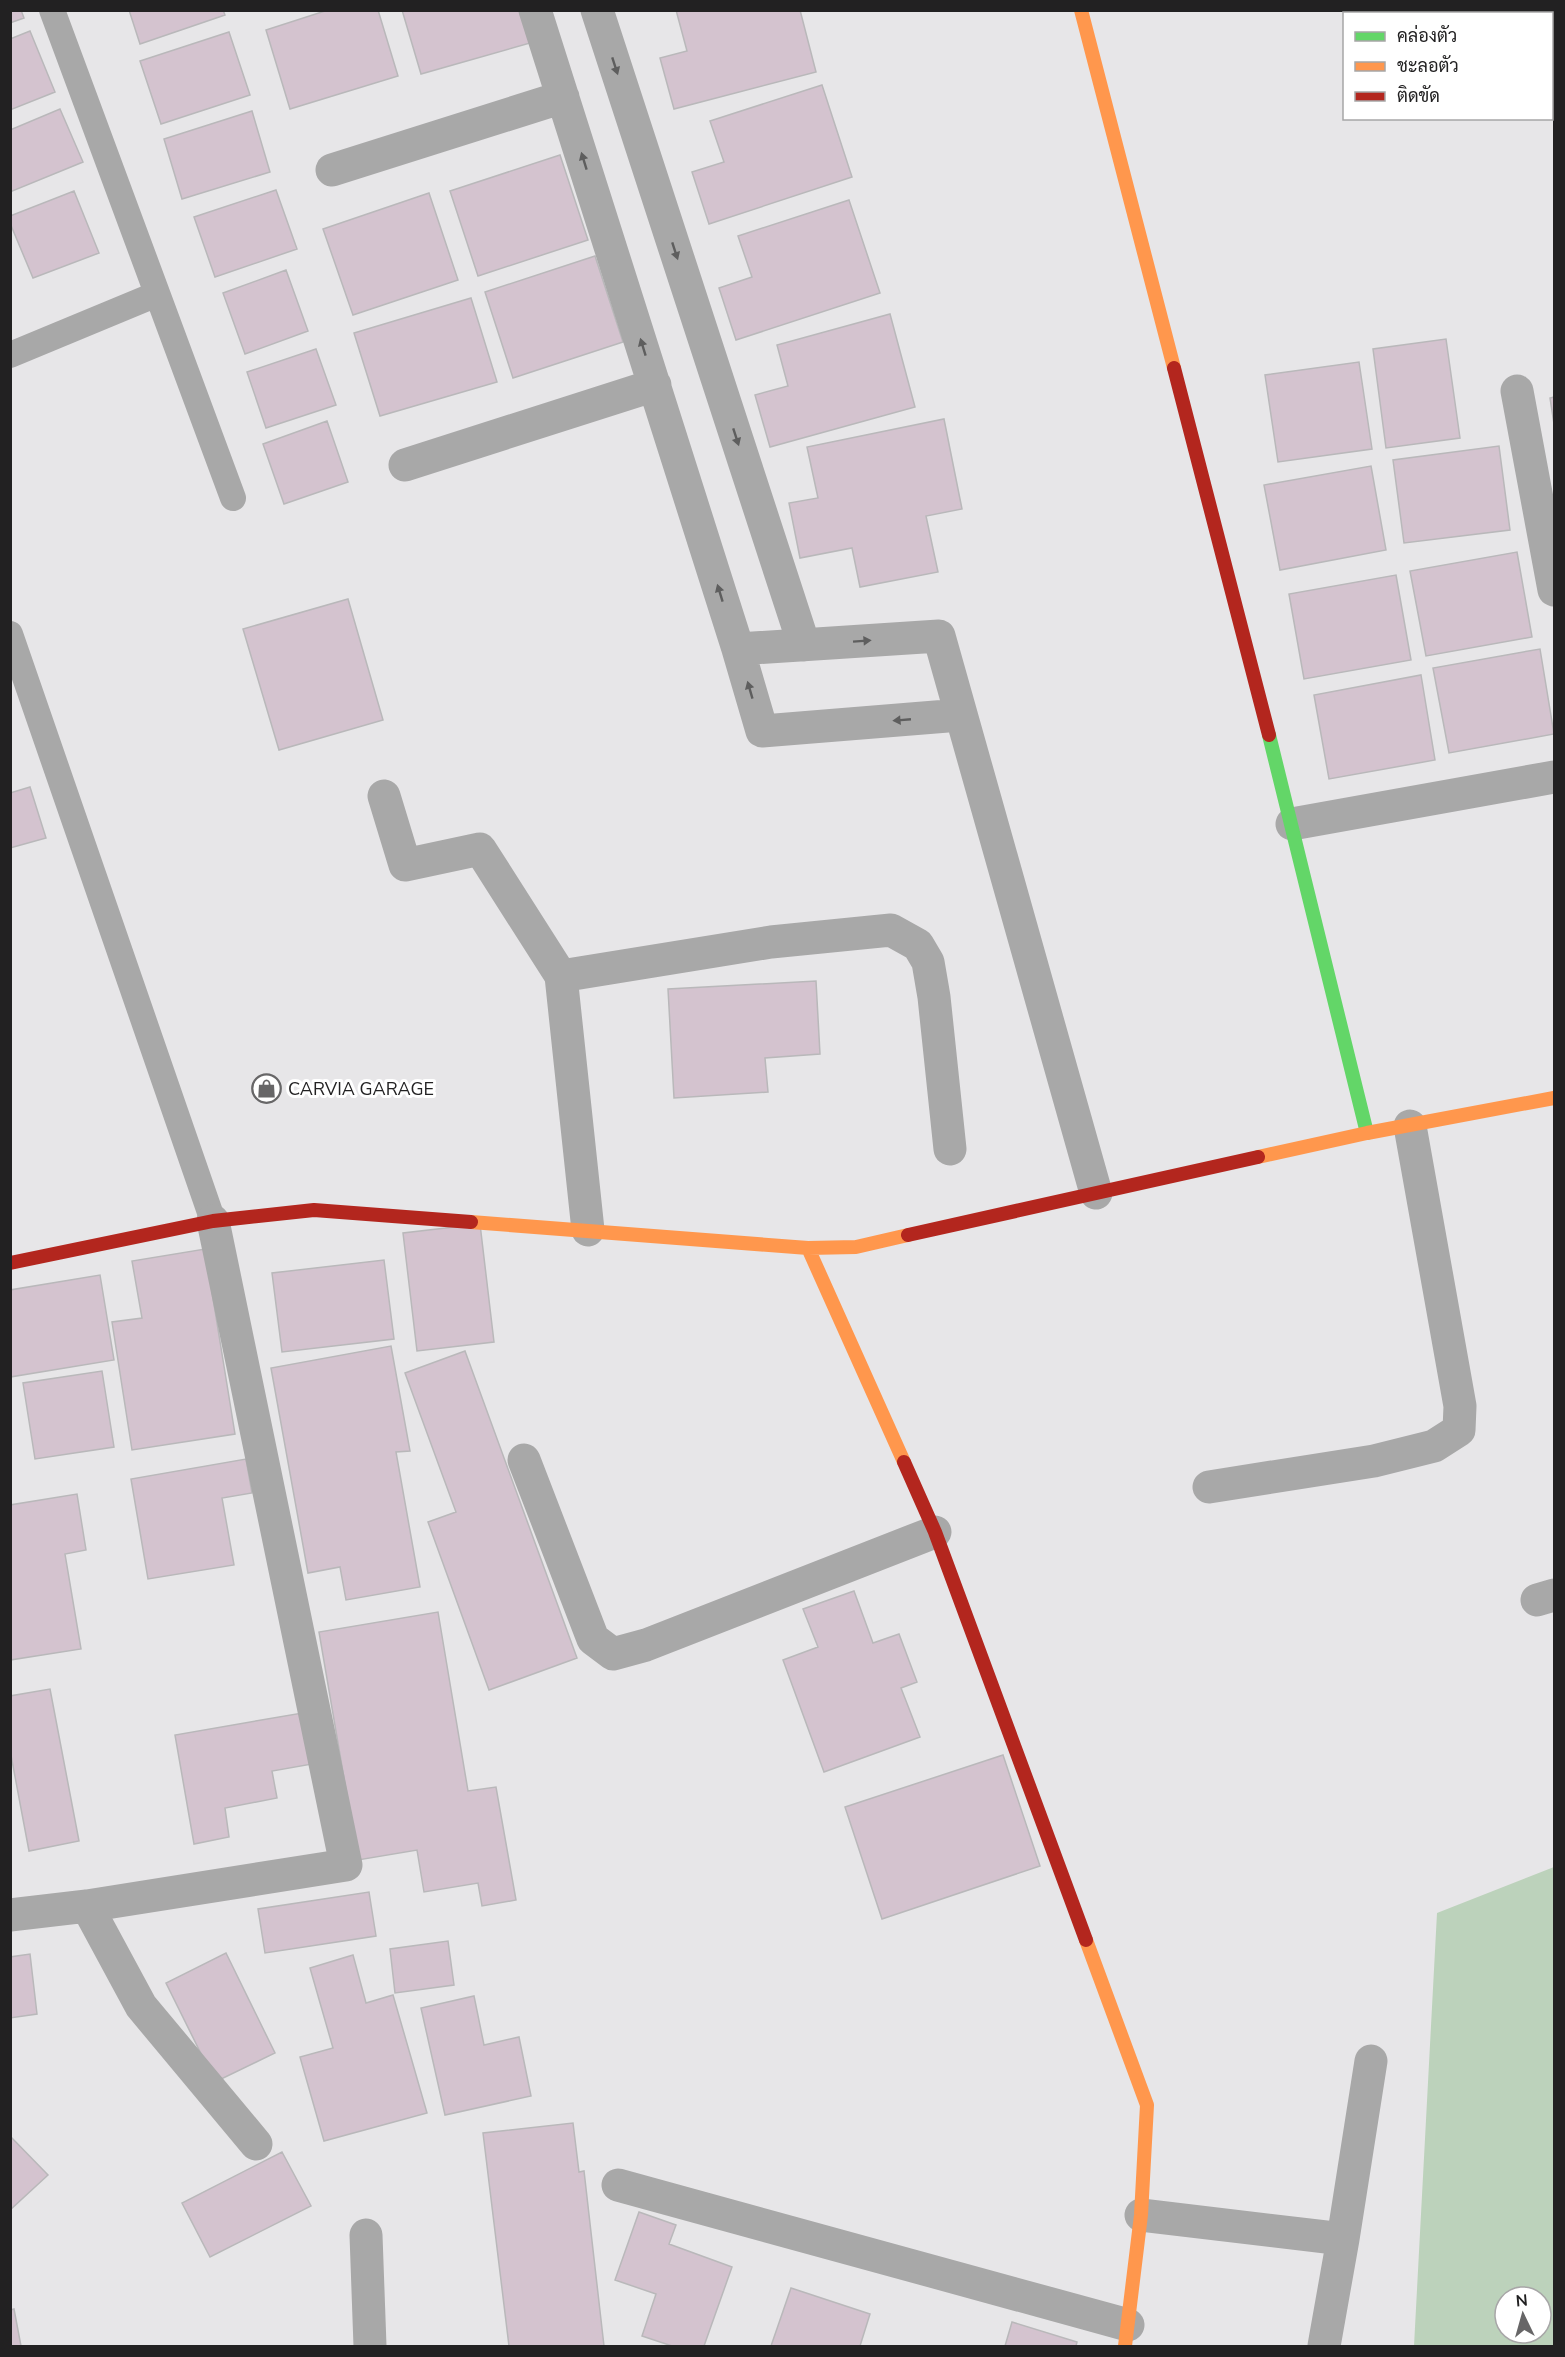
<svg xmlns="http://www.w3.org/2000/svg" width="1565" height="2357" viewBox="0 0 1565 2357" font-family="'Nunito Sans',Sarabun,sans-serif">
<rect width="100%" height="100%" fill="#e7e6e8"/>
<path fill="#bcd2bb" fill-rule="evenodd" d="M1554,1867V2346H1414L1437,1913ZM1505,2297H1541V2333H1505Z"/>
<path fill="#d4c3cf" stroke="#b9b8ba" stroke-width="1.5" d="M10,10H21L24,18L10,23Z
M129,10H223L225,15L140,44Z
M328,10H378L398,76L290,109L266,30Z
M402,10H521L530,43L421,74Z
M676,10H800L816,72L674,109L660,58L687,51Z
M1406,10H1554V53H1552V14H1406Z
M30,31L55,92L10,110V39Z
M229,32L250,95L161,124L140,61Z
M822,85L852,177L709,224L692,172L724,162L710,121Z
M60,109L83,162L10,192V130Z
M252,111L270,172L182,199L164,139Z
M560,155L588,240L478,276L450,191Z
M276,190L297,249L215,277L194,217Z
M74,191L99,253L33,278L10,223V216Z
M429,193L458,280L353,315L323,229Z
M849,200L880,293L736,340L719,288L752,277L738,236Z
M595,256L623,342L513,378L485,292Z
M286,270L308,331L245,354L223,293Z
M471,298L497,382L380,416L354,333Z
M890,314L915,407L770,447L755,395L788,386L777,345Z
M1446,339L1460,438L1386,448L1373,349Z
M316,349L336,405L266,428L247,372Z
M1359,362L1372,449L1278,462L1265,375Z
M1554,397V424L1550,398Z
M944,419L962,509L926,516L938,572L860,587L852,548L800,558L789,503L818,498L807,447Z
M327,421L348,482L284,504L263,444Z
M1499,446L1510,530L1404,543L1393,460Z
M1371,466L1386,550L1280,570L1264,485Z
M1517,552L1532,637L1426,656L1410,571Z
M1396,575L1411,660L1304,679L1289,594Z
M348,599L383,720L279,750L243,629Z
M1540,649L1554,734L1449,753L1433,668Z
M1421,675L1435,760L1329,779L1314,695Z
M30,787L46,838L10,848V793Z
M816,981L820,1054L765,1058L768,1092L674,1098L668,989Z
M480,1224L494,1342L417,1351L403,1233Z
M205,1249L235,1434L132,1450L112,1322L142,1318L132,1261Z
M384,1260L394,1339L282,1352L272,1273Z
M100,1275L114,1360L10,1377V1290Z
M391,1346L410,1451L396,1452L420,1587L346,1600L340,1567L308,1573L271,1368Z
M465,1351L577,1658L489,1690L428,1522L456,1512L405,1373Z
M102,1371L114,1447L35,1459L23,1383Z
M246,1459L252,1493L222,1498L234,1565L148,1579L131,1479Z
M77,1494L86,1550L65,1554L81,1649L10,1660V1505Z
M854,1591L873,1643L899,1634L917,1682L901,1688L920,1737L824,1772L783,1660L818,1647L803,1609Z
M438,1612L468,1791L496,1787L516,1900L482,1906L478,1883L424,1892L417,1850L358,1860L319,1632Z
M50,1689L79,1841L29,1851L10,1750V1696Z
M308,1712L318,1763L272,1771L277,1798L225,1808L229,1837L194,1844L175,1735Z
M1003,1755L1040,1866L882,1919L845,1807Z
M369,1892L376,1936L265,1953L258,1909Z
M448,1941L454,1985L395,1993L390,1949Z
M226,1953L275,2053L215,2082L166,1983Z
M30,1954L37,2014L10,2018V1957Z
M353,1955L366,2003L393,1995L427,2113L324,2141L300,2057L333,2048L310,1968Z
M474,1996L484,2045L519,2037L531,2096L445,2115L421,2008Z
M573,2123L579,2172L584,2171L604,2346H509L483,2133Z
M10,2136L48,2175L10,2210Z
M282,2152L311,2206L210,2257L182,2203Z
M639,2212L676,2225L669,2244L732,2267L704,2346H672L642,2336L656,2294L615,2280Z
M791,2288L870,2314L860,2346H771Z
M14,2309L21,2346H10V2310Z
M1012,2322L1077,2342L1076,2346H1005Z"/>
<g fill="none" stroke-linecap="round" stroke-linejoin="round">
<path stroke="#a8a8a8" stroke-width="26" d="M52,10L233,498
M10,355L157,294
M10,634L213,1221"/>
<path stroke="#a8a8a8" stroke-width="33" d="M535,10L738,649L762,731L960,715
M597,10L804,645
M332,170L563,97
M1517,391L1554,590
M405,465L655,385
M738,649L939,636L1096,1193
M384,796L405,865L480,849L561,976L588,1230
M1292,824L1554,777
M561,976L771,942L891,930L918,945L928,962L934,997L950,1149
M524,1460L593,1639L613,1654L646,1645L935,1532
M1209,1487L1374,1461L1434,1446L1459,1430L1460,1406L1410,1126
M1537,1600L1554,1595
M87,1906L141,2006L256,2144
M10,1915L87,1906L346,1865L213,1221
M618,2185L1128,2325
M1141,2215L1343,2239
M366,2235L370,2346
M1324,2346L1343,2239L1371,2061"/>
<path stroke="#63d668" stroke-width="14" d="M1269,735L1367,1133"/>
<path stroke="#ff974d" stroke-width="14" d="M1081,10L1174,368
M1258,1157L1367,1133L1554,1098
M471,1222L808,1248L856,1247L908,1235
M808,1248L904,1462
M1086,1940L1147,2105L1141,2215L1125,2346"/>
<path stroke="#b3261e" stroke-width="14" d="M1174,368L1269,735
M908,1235L1258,1157
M10,1263L213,1221L314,1210L471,1222
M904,1462L935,1532L1086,1940"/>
</g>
<defs><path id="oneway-solid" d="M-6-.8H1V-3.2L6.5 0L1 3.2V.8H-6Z" transform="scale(1.5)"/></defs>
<g fill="#5e5e5e">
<use href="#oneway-solid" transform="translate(615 66) rotate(72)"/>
<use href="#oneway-solid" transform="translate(584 161) rotate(-107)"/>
<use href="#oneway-solid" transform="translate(675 251) rotate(72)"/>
<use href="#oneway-solid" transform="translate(643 347) rotate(-107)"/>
<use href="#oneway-solid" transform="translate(736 437) rotate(72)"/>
<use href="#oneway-solid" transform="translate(720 593) rotate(-107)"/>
<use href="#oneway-solid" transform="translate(862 641) rotate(-4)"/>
<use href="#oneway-solid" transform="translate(750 690) rotate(-106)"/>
<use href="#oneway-solid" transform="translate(902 720) rotate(175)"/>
</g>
<defs>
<symbol id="shop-ring" viewBox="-11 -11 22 22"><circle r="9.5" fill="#fff" stroke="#676667" stroke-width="1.5"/><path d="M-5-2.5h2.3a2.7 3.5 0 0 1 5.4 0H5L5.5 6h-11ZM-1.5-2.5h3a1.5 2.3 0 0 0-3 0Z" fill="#676667"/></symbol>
</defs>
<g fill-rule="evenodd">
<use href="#shop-ring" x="250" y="1072" width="33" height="33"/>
</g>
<g text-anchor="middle" stroke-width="6" stroke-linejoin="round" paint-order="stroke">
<g font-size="18" fill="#222122" stroke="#fff" text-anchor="start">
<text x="288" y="1095">CARVIA GARAGE</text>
</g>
</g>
<rect width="1565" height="2357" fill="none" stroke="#222122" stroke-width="24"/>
<rect x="1343" y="12" width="210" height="108" fill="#ffffff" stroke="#a7a6a7" stroke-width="1.5"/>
<rect x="1355" y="32" width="30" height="9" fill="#63d668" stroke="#a7a6a7" stroke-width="1.5"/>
<text x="1397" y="42" font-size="18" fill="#222122">คล่องตัว</text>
<rect x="1355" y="62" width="30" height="9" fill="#ff974d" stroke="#a7a6a7" stroke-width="1.5"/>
<text x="1397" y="72" font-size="18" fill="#222122">ชะลอตัว</text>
<rect x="1355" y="92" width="30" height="9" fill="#b3261e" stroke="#a7a6a7" stroke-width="1.5"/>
<text x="1397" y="102" font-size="18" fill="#222122">ติดขัด</text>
<g transform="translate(1523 2315) rotate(355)"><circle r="28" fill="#ffffff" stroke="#a7a6a7" stroke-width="1.5"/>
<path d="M0-4.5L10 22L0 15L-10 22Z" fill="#676667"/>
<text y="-9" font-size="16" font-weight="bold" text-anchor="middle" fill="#222122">N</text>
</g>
</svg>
